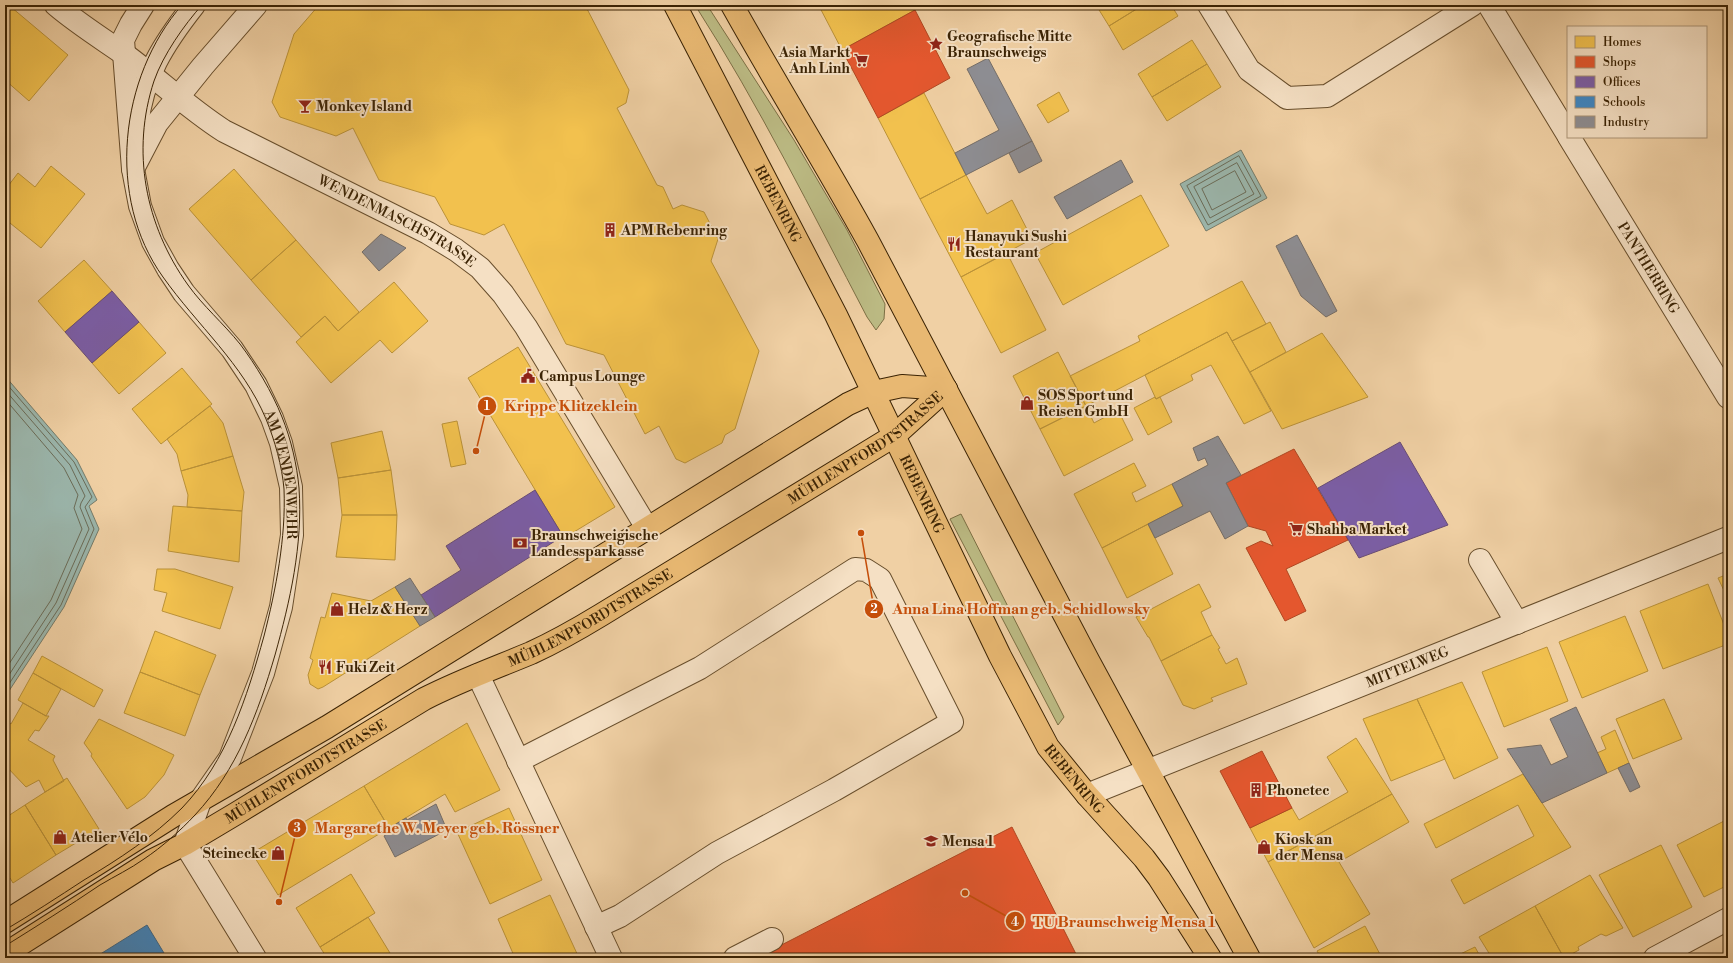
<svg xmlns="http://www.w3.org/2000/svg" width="1733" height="963" viewBox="0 0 1733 963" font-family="'Libre Bodoni',serif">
<rect width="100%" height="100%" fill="#f0d0a4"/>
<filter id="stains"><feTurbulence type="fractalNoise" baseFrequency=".005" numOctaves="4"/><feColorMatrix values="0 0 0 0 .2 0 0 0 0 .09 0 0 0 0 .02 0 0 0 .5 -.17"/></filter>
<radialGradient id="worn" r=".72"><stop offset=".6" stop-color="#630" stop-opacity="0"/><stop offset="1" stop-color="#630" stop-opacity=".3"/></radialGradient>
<path fill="#bcbb84" stroke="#7c6f44" d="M695,5H707L794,140L847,230L885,304L884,319L876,330L867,317C812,212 759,105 695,5Z
M961,514L1064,717L1058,725L950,519Z"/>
<path fill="#9bb6ac" stroke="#757b69" d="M1241,150L1267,198L1206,231L1180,184Z
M5,376L77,460L97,500L89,506L99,529L64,607L5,697Z"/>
<path fill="#f2c14e" stroke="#bb9238" d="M319,5H585L629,90L626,103L617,108L657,185L663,187L673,209L682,205L704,212L718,239L711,261L759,351L735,429L725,435L722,443L685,463L676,459L659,426L645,434L604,355L566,344L504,224L484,235L450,224L435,197L379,180L353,128L336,136L280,117L272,102L294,34Z
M820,5H912L915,10L842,50L819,6Z
M1096,5H1143L1109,26Z
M1143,5H1171L1178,16L1123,50L1109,26Z
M11,7L68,55L29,101L5,80V15Z
M1192,40L1207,64L1152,97L1138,74Z
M1207,64L1221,87L1167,121L1152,97Z
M1059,92L1069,111L1048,123L1037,105Z
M924,93L966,175L920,199L878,118Z
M51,166L85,194L41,248L5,219V190L18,173L35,187Z
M234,169L296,240L251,280L189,209Z
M966,175L987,214L1012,200L1032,239L961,277L920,199Z
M1141,195L1169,246L1063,305L1035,253Z
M296,240L359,312L338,331L325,316L301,337L251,280Z
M1007,253L1046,330L1001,353L961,277Z
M84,260L112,291L65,332L38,301Z
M1242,281L1266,324L1232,341L1227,332L1086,406L1070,376L1140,341L1138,336Z
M394,282L428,321L392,353L380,340L331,383L296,342L325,316L338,331Z
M139,322L166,353L119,394L92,363Z
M1270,322L1286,352L1250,372L1232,341Z
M1227,332L1271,411L1244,424L1211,365L1191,375L1193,380L1156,399L1145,375Z
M1322,333L1368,397L1282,429L1250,372Z
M518,347L615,507L564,538L468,378Z
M1058,352L1086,406L1040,429L1013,376Z
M182,368L212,404L161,444L132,409Z
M1155,397L1156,399L1160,397L1172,422L1148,435L1134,408Z
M210,406L223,423L233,456L181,471L177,454L167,439Z
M1086,406L1094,423L1118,410L1133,440L1064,476L1040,429Z
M457,421L466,464L451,467L442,424Z
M382,431L391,470L338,478L331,443Z
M233,456L244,492L242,511L187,507L188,495L181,471Z
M1134,463L1146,486L1132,493L1136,502L1172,484L1183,506L1102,548L1074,494Z
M391,470L397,515H342L338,478Z
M173,506L242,511L239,562L168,551Z
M342,515H397L395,560L336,557Z
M1148,524L1173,574L1127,598L1102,548Z
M157,569H175L233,587L220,629L162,611L167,593L154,590Z
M1728,574V599L1718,578Z
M1199,584L1211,607L1201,612L1212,635L1161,661L1149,637H1148L1136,617Z
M1708,584L1728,635V644L1663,669L1640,611Z
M395,587L420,626L323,687L318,689L310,684L308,675L313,660L310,658L321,617L325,618L332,593L371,601Z
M1625,616L1648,671L1582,698L1559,642Z
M155,631L216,655L200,695L140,672Z
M1212,635L1220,648L1218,649L1226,664L1237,658L1247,684L1211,698L1213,701L1194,709L1183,705L1161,661Z
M1547,647L1568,701L1504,727L1482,672Z
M42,656L103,690L94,707L33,673Z
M140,672L200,695L185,736L124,713Z
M33,673L61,689L46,716L18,700Z
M1462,682L1498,758L1454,779L1417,699Z
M1417,699L1445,759L1391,781L1363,719Z
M1664,699L1682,739L1633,759L1616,719Z
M23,703L46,716H49L39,731L35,730L28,740L55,756L53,760L64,781L45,792L39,780L26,787L5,765V720L11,724Z
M99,719L174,755L164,775L145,797L127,809L91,756L92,754L84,743Z
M467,723L500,790L455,812L445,794L389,828L364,786Z
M1615,730L1629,763L1607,773L1597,753L1606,749L1601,737Z
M1356,738L1392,794L1268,862L1250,828L1292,808L1299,820L1348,792L1327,757Z
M1523,774L1571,847L1464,904L1451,880L1534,836L1518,805L1436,848L1424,824Z
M67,778L99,829L56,855L25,805Z
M364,786L389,828L278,895L252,853Z
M1392,794L1409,822L1339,862L1370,914L1314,948L1268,862Z
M25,805L56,855L13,883L10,878L7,881L5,877V818Z
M509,808L542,880L490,904L457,832Z
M1728,819V885L1704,897L1677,845Z
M1661,845L1692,907L1633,937L1599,875Z
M351,874L375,913L320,947L296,908Z
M1590,875L1623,928L1606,936L1601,934L1578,947L1579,950L1564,958L1535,906Z
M550,895L579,958H515L498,919Z
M1535,906L1564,958H1492L1479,937Z
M368,917L393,958H327L320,947Z
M1365,926L1382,958H1321L1317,951Z
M1475,947L1481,958H1452Z
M1728,951V958H1716Z"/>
<path fill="#e4572e" stroke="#b14721" d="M915,10L950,78L878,118L842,50Z
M1294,449L1348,540L1286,569L1306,611L1285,621L1246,548L1261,541L1273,546L1266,531L1248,526L1226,483Z
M1262,751L1292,808L1250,828L1220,771Z
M1012,827L1078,958H756Z"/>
<path fill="#7b5ea7" stroke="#684c76" d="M112,291L139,322L92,363L65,332Z
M1400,442L1448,525L1359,558L1318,488Z
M535,490L563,536L435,617L421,595L461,570L446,546Z"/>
<path fill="#3f88c5" stroke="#3e6a8b" d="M147,925L167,958H94L118,943Z"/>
<path fill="#8d8d92" stroke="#746d67" d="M988,58L1032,141L966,175L955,153L999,130L967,69Z
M1032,141L1042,161L1019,173L1009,153Z
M1121,160L1133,182L1067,219L1054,197Z
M381,234L406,248L379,271L362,252Z
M1297,235L1337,311L1326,317L1301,296L1276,246Z
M1218,436L1241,475L1226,483L1248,526L1225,539L1210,511L1155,538L1148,524L1183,506L1172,484L1208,465L1205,458L1198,461L1193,448Z
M410,578L435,617L420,626L395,587Z
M1576,707L1607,773L1542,803L1507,749L1541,745L1551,765L1568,757L1550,719Z
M1629,763L1640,787L1630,792L1618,768Z
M436,804L447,830L395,857L384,836L398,827L396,824L406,818L407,820Z"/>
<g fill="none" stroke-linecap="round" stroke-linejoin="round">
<path stroke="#6b6c58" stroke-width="1" d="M1239,156L1261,196L1208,225L1187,186Z
M1237,163L1254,194L1210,218L1194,187Z
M1235,171L1246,192L1212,210L1202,189Z
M5,382L74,462L92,497L85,507L94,529L61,605L5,690
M5,390L70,465L85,496L81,503L80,507L89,529L56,603L5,681
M5,399L64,468L78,495L74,508L82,529L51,600L5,670"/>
<defs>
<g id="minor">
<path id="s1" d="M56,5C77,23 101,38 124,54C158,79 188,108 224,131L428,233L456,250L480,268L503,294L526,327L647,528"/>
<path id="s2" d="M143,5L131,24L123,40L133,169L140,206L153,242L168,269L184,293L232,349L256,385L272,418L281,443L291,487L292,535L281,607L263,673L230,758L200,801L185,844L255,958"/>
<path d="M1209,5L1249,70L1287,98L1327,96L1472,5"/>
<path d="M1489,5L1568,135"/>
<path d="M137,126C142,77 164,43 194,5"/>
<path id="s3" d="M1569,137L1728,397"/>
<path d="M133,169L157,123L203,66L256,5"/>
<path d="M1480,560L1517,623"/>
<path d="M478,675L611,958"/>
<path d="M518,761L700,668L855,569L866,570L880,579L952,722L834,790L717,853L620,916L596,927"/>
<path id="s4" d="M1087,795L1728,538"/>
<path d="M735,958L772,939"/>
<path d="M1655,958L1728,919"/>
</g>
<g id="major">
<path id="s5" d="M675,5L836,315L1000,656L1048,747L1087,795L1144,858L1159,878L1210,958"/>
<path d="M732,5C776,84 824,161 868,241L1088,660L1249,958"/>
<path d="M5,922L173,816L327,727L848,404L874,392L902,386L946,389"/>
<path id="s6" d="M5,954L153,860L185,844L237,813L424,699C459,681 495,668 531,653C555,642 578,629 601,615L894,436L946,389"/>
</g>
</defs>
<use href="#minor" stroke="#684e2c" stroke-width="24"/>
<use href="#major" stroke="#3b2304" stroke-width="24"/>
<use href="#minor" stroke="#f5e0c4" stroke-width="22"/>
<use href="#major" stroke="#e8b872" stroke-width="22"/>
<path stroke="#3b2304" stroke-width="1" d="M5,930C32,914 58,897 84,880C119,859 153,837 182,808C227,761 247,697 264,636C276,589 286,538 284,489C282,466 275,441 266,419C243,364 197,325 163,277C106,198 119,77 182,5
M5,946C37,926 69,906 100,885C115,876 130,869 144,859C162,847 180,831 195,815C237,770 258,713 275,655C290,601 303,545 299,488C297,465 291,439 282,417C272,392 256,365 240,344C223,323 203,306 188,285C145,225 131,151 154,81C163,55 184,25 202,5"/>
</g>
<defs>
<symbol id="sight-bare" viewBox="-9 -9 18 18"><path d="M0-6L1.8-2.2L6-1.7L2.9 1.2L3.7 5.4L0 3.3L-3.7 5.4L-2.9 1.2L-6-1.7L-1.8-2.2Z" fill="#8f2418" stroke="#f5e0c4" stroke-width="2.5" paint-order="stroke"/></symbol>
<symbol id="supermarket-bare" viewBox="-9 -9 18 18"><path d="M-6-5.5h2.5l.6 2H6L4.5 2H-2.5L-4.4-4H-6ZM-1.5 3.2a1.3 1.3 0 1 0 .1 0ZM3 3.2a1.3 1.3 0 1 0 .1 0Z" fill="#8f2418" stroke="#f5e0c4" stroke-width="2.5" paint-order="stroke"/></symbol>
<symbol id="bar-bare" viewBox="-9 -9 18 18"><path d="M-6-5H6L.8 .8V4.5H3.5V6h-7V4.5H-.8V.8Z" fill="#8f2418" stroke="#f5e0c4" stroke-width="2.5" paint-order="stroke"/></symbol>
<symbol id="building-bare" viewBox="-9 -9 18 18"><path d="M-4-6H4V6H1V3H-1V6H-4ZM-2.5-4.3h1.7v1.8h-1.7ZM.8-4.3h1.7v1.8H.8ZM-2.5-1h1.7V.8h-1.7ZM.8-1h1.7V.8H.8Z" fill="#8f2418" stroke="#f5e0c4" stroke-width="2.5" paint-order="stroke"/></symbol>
<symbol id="restaurant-bare" viewBox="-9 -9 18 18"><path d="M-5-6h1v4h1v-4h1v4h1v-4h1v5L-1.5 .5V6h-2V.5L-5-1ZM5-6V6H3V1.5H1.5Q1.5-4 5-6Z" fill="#8f2418" stroke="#f5e0c4" stroke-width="2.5" paint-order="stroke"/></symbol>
<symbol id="civic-bare" viewBox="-9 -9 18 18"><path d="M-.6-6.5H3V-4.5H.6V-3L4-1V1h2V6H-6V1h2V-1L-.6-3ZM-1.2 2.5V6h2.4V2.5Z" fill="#8f2418" stroke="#f5e0c4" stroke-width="2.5" paint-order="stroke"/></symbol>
<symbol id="shop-bare" viewBox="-9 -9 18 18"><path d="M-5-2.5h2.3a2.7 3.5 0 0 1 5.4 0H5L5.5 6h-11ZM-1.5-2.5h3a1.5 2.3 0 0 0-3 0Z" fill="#8f2418" stroke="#f5e0c4" stroke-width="2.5" paint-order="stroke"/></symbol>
<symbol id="bank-bare" viewBox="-9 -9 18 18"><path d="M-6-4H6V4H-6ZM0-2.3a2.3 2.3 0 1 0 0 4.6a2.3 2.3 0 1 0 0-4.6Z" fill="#8f2418" stroke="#f5e0c4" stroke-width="2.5" paint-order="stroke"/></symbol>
<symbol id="university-bare" viewBox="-9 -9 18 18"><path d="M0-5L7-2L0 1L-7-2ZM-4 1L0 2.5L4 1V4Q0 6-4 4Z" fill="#8f2418" stroke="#f5e0c4" stroke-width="2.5" paint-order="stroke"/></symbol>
</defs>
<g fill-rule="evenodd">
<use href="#sight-bare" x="926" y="34" width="20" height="20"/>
<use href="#supermarket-bare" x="851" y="50" width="20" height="20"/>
<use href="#bar-bare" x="295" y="96" width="20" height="20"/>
<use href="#building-bare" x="600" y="220" width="20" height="20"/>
<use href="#restaurant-bare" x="944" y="234" width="20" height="20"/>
<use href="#civic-bare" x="518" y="366" width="20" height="20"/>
<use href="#shop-bare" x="1017" y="393" width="20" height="20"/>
<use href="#supermarket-bare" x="1286" y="519" width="20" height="20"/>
<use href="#bank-bare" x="510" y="533" width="20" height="20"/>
<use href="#shop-bare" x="327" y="599" width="20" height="20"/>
<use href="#restaurant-bare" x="315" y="657" width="20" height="20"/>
<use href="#building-bare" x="1246" y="780" width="20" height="20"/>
<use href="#shop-bare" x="50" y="827" width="20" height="20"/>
<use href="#university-bare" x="921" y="831" width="20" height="20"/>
<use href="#shop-bare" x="1254" y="837" width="20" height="20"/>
<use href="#shop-bare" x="268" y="843" width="20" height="20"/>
</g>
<g text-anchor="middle" stroke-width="4" stroke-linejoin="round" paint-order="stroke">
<g font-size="14" font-weight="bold" fill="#3b2304" stroke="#f5e0c4" text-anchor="start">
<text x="947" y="41">Geografische Mitte<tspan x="947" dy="16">Braunschweigs</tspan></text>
<text x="850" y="57" text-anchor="end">Asia Markt<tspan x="850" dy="16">Anh Linh</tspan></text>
<text x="316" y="111">Monkey Island</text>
<text x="621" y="235">APM Rebenring</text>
<text x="965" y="241">Hanayuki Sushi<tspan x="965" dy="16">Restaurant</tspan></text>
<text x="539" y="381">Campus Lounge</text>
<text x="1038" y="400">SOS Sport und<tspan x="1038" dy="16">Reisen GmbH</tspan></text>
<text x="1307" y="534">Shahba Market</text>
<text x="531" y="540">Braunschweigische<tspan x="531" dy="16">Landessparkasse</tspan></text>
<text x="348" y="614">Helz &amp; Herz</text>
<text x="336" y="672">Fuki Zeit</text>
<text x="1267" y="795">Phonetec</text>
<text x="71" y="842">Atelier Vélo</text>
<text x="1275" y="844">Kiosk an<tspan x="1275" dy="16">der Mensa</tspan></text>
<text x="942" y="846">Mensa 1</text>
<text x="267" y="858" text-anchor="end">Steinecke</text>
</g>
<g font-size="14" fill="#3b2304" stroke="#f5e0c4">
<text dy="5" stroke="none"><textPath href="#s5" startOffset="224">REBENRING</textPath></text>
<text dy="5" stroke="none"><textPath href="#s1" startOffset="405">WENDENMASCHSTRASSE</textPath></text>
<text dy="5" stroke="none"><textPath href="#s3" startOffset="153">PANTHERRING</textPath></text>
<text dy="5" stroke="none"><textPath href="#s6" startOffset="1000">MÜHLENPFORDTSTRASSE</textPath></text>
<text dy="5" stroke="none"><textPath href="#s2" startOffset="517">AM WENDENWEHR</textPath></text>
<text dy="5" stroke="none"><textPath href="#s5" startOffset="548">REBENRING</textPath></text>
<text dy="5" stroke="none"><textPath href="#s6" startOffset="676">MÜHLENPFORDTSTRASSE</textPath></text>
<text dy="5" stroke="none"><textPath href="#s4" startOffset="345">MITTELWEG</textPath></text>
<text dy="5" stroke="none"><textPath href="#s6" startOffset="352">MÜHLENPFORDTSTRASSE</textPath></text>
<text dy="5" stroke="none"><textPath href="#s5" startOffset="872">REBENRING</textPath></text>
</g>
</g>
<path fill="none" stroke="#c54e0a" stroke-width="1.5" d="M476 451L487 406M861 533L874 609M279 902L297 828M965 893L1015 921"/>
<g fill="#c54e0a" stroke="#f5e0c4" stroke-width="1.5">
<circle cx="476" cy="451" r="4"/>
<circle cx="861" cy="533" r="4"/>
<circle cx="279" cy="902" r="4"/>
<circle cx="965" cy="893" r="4"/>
<circle cx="487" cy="406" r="10"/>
<circle cx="874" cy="609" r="10"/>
<circle cx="297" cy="828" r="10"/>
<circle cx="1015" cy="921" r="10"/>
</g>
<g font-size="12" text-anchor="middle" font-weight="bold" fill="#fff">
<text x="487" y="410">1</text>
<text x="874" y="613">2</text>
<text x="297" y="832">3</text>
<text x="1015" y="926">4</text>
</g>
<g font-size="15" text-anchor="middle" font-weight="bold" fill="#c54e0a" stroke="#f5e0c4" stroke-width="4" stroke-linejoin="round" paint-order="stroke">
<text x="571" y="411">Krippe Klitzeklein</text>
<text x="1021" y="614">Anna Lina Hoffman geb. Schidlowsky</text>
<text x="437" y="833">Margarethe W. Meyer geb. Rössner</text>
<text x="1124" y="927">TU Braunschweig Mensa 1</text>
</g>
<rect width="1733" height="963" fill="none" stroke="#f0d0a4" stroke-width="20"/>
<rect x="6" y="6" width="1721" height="951" fill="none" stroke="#3b2304" stroke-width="2"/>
<rect x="10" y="10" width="1713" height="943" fill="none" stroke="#3b2304"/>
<rect x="1567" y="26" width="140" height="112" fill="#f5e0c4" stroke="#ab9477"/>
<rect x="1575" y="36" width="20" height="12" fill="#f2c14e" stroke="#ab9477"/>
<text x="1603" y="46" font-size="12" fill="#3b2304">Homes</text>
<rect x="1575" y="56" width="20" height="12" fill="#e4572e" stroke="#ab9477"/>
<text x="1603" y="66" font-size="12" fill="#3b2304">Shops</text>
<rect x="1575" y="76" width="20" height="12" fill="#7b5ea7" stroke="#ab9477"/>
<text x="1603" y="86" font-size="12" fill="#3b2304">Offices</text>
<rect x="1575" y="96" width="20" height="12" fill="#3f88c5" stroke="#ab9477"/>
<text x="1603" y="106" font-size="12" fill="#3b2304">Schools</text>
<rect x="1575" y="116" width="20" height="12" fill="#8d8d92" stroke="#ab9477"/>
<text x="1603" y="126" font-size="12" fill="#3b2304">Industry</text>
<rect width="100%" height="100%" filter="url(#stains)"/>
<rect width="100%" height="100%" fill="url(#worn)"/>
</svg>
